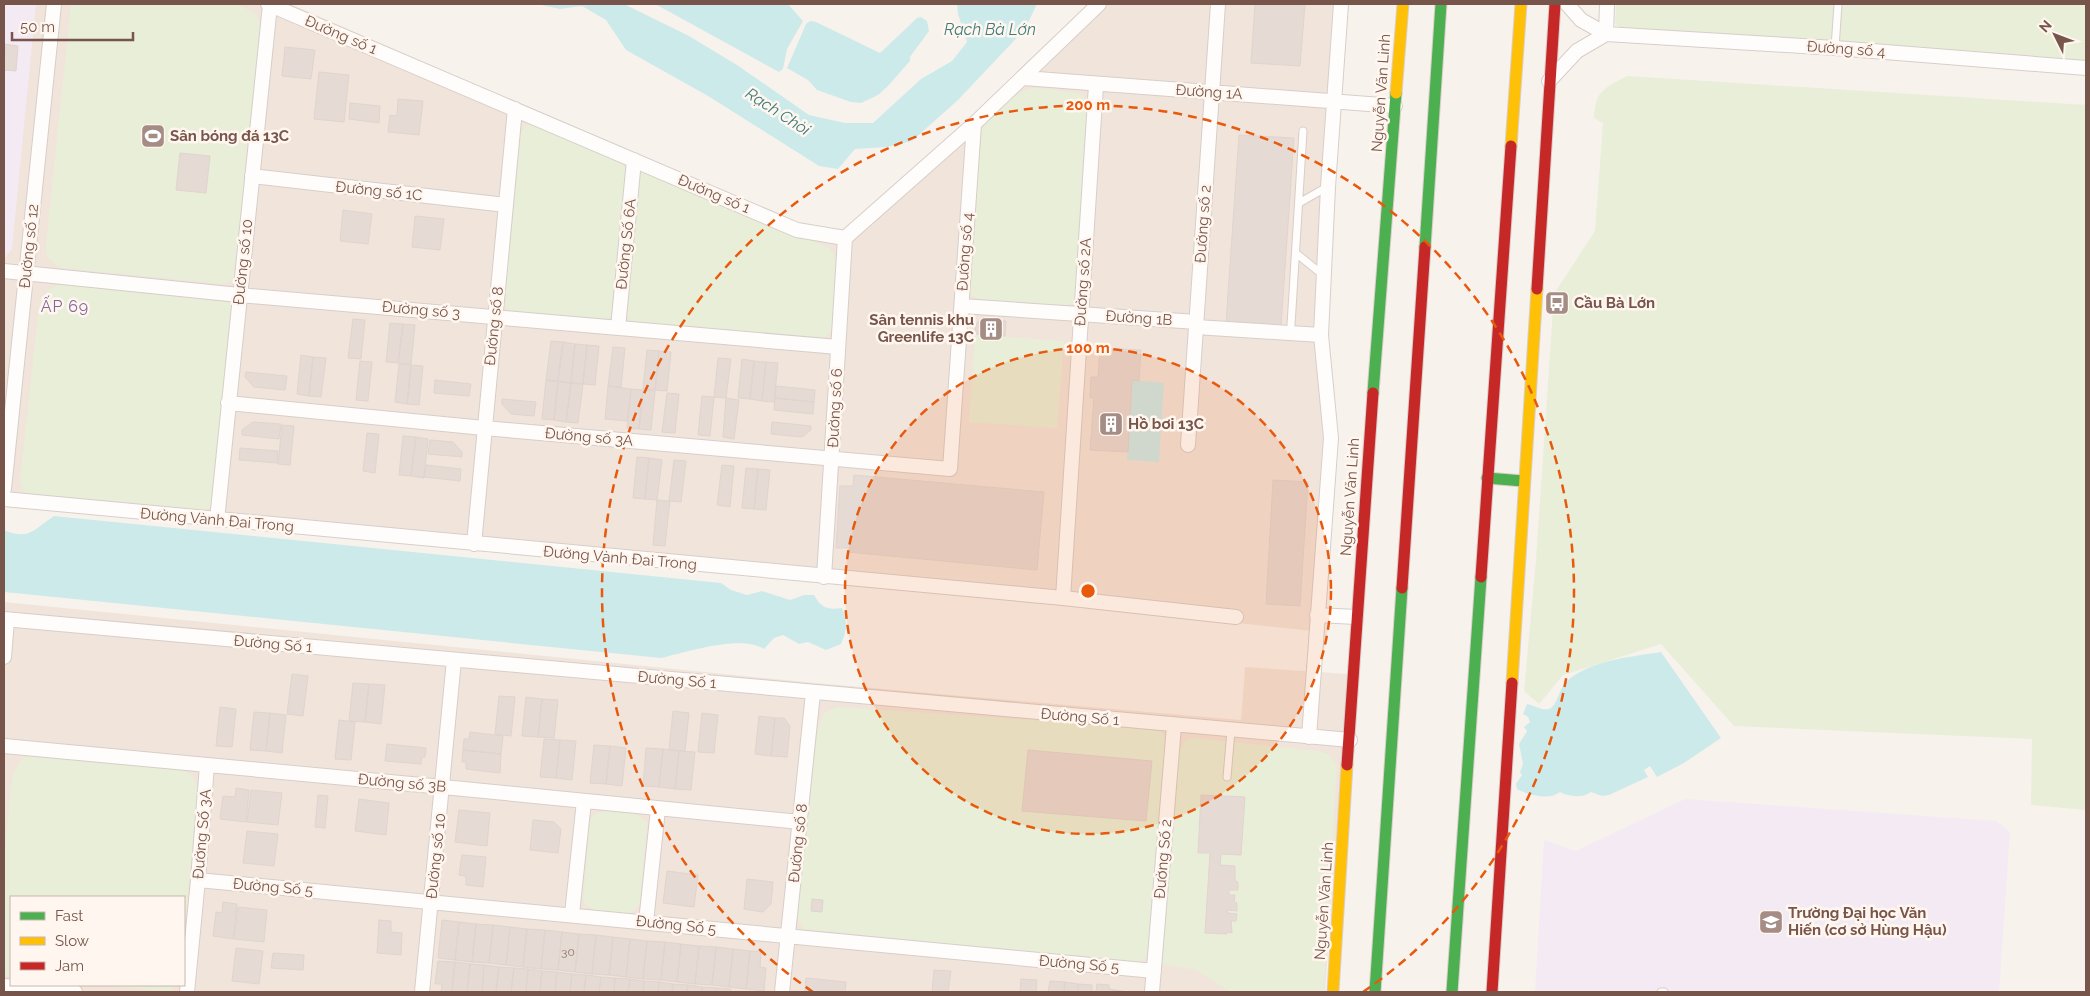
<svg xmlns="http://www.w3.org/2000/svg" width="2090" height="996" viewBox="0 0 2090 996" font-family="Raleway,sans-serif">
<rect width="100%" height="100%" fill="#f8f2ed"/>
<path fill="#f1e4da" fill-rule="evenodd" d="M4,4H290L798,224L836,231L844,230L974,117L1090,4H1336L1329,101L1326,440L1312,631L1063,605L4,504Z
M4,602L815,683L1241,720L1245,667L1348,674L1325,992H4ZM11,897H184V985H11Z"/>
<path fill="#f3eaf4" d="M4,4H36L12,249L4,259Z
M1685,799L1996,821L2010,832L1999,992H1535L1544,840L1576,851Z"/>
<path fill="#e8eed8" d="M71,4H238L257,15L261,29L235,274L231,281L223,284L61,268C51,263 45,256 46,244Z
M1616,4H2086V63L1618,27L1615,23Z
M1627,76L2086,105V810L2031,805L2032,739L1734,726L1661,644L1563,675L1539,704L1524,691L1536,560L1554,294L1595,231L1603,123L1594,118C1595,90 1605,88 1627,76Z
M1036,88L1079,93L1084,97L1089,108L1076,295L1072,303L1064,306L981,300L972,296L970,293L981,132C987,114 1017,89 1036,88Z
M532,124L620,160L626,169L614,311L610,318L606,321L513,313L506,308L503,302L519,134L526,126Z
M650,171L829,248L833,253L837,265L833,326L828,335L819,339L638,323L631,321L626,314L639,174L643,172Z
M65,284L223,300L231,304L233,309L213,504L205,511L29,496L24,492L20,481L39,307C42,294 51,285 65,284Z
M975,335L1064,341L1057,428L969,422Z
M837,707L1151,728L1162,732L1166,744L1149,950L1146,958L1136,963L805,929L798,920V910L818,726L824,713Z
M1193,738L1318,751L1328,754L1337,765L1324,992H1231L1196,970L1161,964L1177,756L1186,740Z
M31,755L177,768C189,772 195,776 198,790L184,935V897H11V977L4,974V859L12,778L18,764L23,759Z
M605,811C619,812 640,810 647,824L640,902L638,907L630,913C616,916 590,914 583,900L590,821L595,814Z
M93,985H176L171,991H164Z"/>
<path fill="#cdeaea" d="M537,4H624L689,36L737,65L809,115L845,123H873L921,79L952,61L967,42L958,14L957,4H1037L1025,29L958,100L912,141L887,147L855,149L838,169L819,166L708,96L626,50L606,20L582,6L560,9Z
M655,4H788L803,21L787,49L783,69L779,72Z
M921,17L927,21L929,31L910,57V61L888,86L878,95L861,103L851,102L817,90L808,80L787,68L806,24L810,21L816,22L880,53L917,18Z
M1132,380L1164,383L1159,462L1127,460Z
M54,516L721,583L731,590L747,595L762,591L790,600L804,595H814C821,608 828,610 842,608C848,621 847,631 841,644L826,650L808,642L799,644L783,635L774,638L764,649C742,634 686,652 661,658L4,592V530C29,541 34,529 54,516Z
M1661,652L1721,738L1684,763L1657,777L1650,766L1644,770L1648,777L1609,795L1602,796L1591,792C1584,798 1568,797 1560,792C1550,801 1528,795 1517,789L1516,784L1522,775L1520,772L1523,764L1519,744L1527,731L1524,727L1530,722L1528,717L1523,714L1527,704C1533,705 1543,711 1549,709C1557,707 1559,688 1567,681C1591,660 1630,657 1661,652Z"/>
<path fill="#e5dad4" stroke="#e1d4cf" d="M1255,4H1305L1300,66L1251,63Z
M5,44L18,46L16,71L4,70Z
M285,47L315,50L311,79L282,76Z
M319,72L349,75L344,122L314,119Z
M398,99L423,101L419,135L388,132L390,115L397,116Z
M350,103L380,106L379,123L349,119Z
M1239,135L1294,138L1281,326L1226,323Z
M180,153L210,156L206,193L176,190Z
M343,210L372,214L368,244L340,241Z
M415,216L444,219L440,250L412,247Z
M353,319L365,320L361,359L348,358Z
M981,319L1006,321L1005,336L975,334L976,324Z
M390,323L403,324L398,363L386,362Z
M403,324L415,325L411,364L398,363Z
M551,341L563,342L558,381L546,380Z
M563,342L575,344L571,383L558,381Z
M575,344L587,345L583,384L571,383Z
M587,345L599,346L595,385L583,384Z
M613,347L625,348L621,387L608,386Z
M1100,348L1141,350L1139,381L1132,380L1128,452L1090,450L1094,398H1090L1091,377H1098Z
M647,350L659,351L655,390L643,389Z
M659,351L671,352L667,391L655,390Z
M301,355L313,357L309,396L297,394Z
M313,357L326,358L321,397L309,396Z
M718,358L731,359L726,398L714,397Z
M742,359L754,361L750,399L738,398Z
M360,361L372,362L368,401L356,400Z
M754,361L766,362L762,401L750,399Z
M766,362L778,363L774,402L762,401Z
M399,364L411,365L407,404L395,402Z
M411,365L423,366L419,405L407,404Z
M246,372L287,376L285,390L254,387L245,377Z
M435,380L471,384L469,396L434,393Z
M546,380L558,382L554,420L542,419Z
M558,382L571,383L566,422L554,420Z
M571,383L583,384L578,423L566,422Z
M608,386L631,389L627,421L605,419Z
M776,386L815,390L814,402L775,398Z
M631,389L643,390L639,429L627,428Z
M643,390L655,391L651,430L639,429Z
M667,393L679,394L675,433L662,432Z
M702,396L714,397L710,436L698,435Z
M726,398L739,400L734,439L723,437Z
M775,398L814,402L813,414L774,410Z
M502,399L536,402L534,416L511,414L502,404Z
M253,422L281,424L279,439L242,435V430Z
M772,422L811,426V430L802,437L771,434Z
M282,425L294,426L290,465L278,464Z
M367,433L379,434L375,473L363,471Z
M403,436L416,437L411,476L399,475Z
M416,437L428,439L424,478L411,476Z
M430,440L453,442L462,452V457L428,454Z
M240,448L278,451L277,463L239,460Z
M637,457L649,458L645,499L633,498Z
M649,458L662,460L657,500L645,499Z
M674,460L686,461L681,502L669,501Z
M426,465L461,469L460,481L424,477Z
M722,465L734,466L730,507L717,505Z
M746,468L758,469L754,509L742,508Z
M758,469L770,470L766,510L754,509Z
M854,475L1044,492L1037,570L848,552L849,548H836L840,486H853Z
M1273,480L1308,482L1300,606L1266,604Z
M657,500L670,501L665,546L653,545Z
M292,674L308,676L303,716L287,714Z
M353,683L369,684L365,722L349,721Z
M369,684L385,685L381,724L365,722Z
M499,696L515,697L511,736L495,734Z
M526,697L542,699L538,737L522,736Z
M542,699L558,700L554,738L538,737Z
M220,707L236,709L232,747L216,746Z
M673,711L689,713L685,751L669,750Z
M254,712L270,713L266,751L250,750Z
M270,713L286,715L282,753L266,751Z
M702,713L718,715L714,753L698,752Z
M759,716L775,718L771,756L755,754Z
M775,718H784L790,726L787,757L771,756Z
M339,720L355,722L351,760L335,759Z
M470,732L503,736L501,754L463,750L464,739H469Z
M544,739L560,740L556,778L540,777Z
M560,740L576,741L572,780L556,778Z
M387,744L426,748L425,757H422L421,764L385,761Z
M594,745L610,746L606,784L590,783Z
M610,746L626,748L622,786L606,784Z
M646,748L663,749L659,787L643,786Z
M663,749L679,751L675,789L659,787Z
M463,750L501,754L500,773L466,769V762H462Z
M1028,750L1152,761L1146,821L1022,811Z
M679,751L695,752L691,790L675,789Z
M236,788L249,790L246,822L220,819L223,796L235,797Z
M251,790L282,793L278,825L247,822Z
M318,795L328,796L325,828L315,827Z
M1201,795L1245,797L1241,855L1221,854L1220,865L1235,866V881L1238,882V890H1229V895H1235L1234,902L1237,903V911L1228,910L1227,913L1237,914L1236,921H1231L1232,933L1227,932V934L1205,933L1210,853H1198Z
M359,799L389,803L386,835L355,831Z
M459,810L490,813L487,846L455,842Z
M533,820L554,822L561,829L558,853L530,850Z
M247,831L278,834L274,866L243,863Z
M462,855L486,857L483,887L466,885V876L459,875Z
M667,871L698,875L694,907L663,903Z
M747,879L773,882L771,904L763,912L744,909Z
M812,899L823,900L822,912L811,911Z
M223,902L237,904L233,939L213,936L216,912L222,913Z
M238,907L267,910L264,942L234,939Z
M379,920L391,921V932L402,933L401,955L377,953Z
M442,920L459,922L455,960L438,958Z
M459,922L476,924L472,962L455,960Z
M476,924L493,925L489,963L472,962Z
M493,925L510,927L506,965L489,963Z
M510,927L527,929L523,967L506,965Z
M527,929L545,930L541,969L523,967Z
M545,930L562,932L558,970L541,969Z
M562,932L579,934L575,972L558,970Z
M579,934L596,935L592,974L575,972Z
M596,935L613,937L609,975L592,974Z
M613,937L630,939L626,977L609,975Z
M630,939L647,941L643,979L626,977Z
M647,941L665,942L661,980L643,979Z
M665,942L681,944L677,982L661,980Z
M681,944L699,946L695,984L677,982Z
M699,946L716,947L712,985L695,984Z
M716,947L733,949L729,987L712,985Z
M236,948L263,951L259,984L232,981Z
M733,949L750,951L746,989L729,987Z
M750,951L761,952L760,967L766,968L764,991L746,989Z
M273,953L304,955L303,970L271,968Z
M438,961L455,962L452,992H441L442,984H435Z
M455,962L470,964L467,992H452Z
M470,964L484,965L482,992H467Z
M484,965L499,967L496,992H482Z
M499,967L514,968L511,992H496Z
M514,968L528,969L526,992H511Z
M528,969L542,971L540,992H526Z
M934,970L951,971L948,992H932Z
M542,971L557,972L555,992H540Z
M557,972L572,974L570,992H555Z
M572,974L586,975L584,992H570Z
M586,975L601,977L599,992H584Z
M601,977L615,978L614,992H599Z
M615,978L630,979L628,992H614Z
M806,978L846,982L845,992H805Z
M630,979L644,981L643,992H628Z
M1021,979L1037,980L1036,992H1020Z
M644,981L659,982L658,992H643Z
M1050,981L1065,982L1064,992H1048Z
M659,982L673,984L672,992H658Z
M1065,982L1078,984V992H1064Z
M673,984L688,985L687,992H672Z
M1078,984L1092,985V992H1078Z
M1097,984L1109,985V989L1128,992H1096Z
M688,985L702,987V992H687Z
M702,987L717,988L716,992H702Z
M717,988L731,989V992H716Z"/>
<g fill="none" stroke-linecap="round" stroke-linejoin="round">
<defs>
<path id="lane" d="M1835,48L1838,4
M1299,203L1327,187
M1297,254L1323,275
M1291,325L1303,131
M1227,777L1231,731
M1661,992H1664"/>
<path id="street" d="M268,4L797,230L845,238
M1567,4L1581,20L1606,34L1835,48L2086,68
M1606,34L1607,4
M1024,78L1395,106
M1549,81L1577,51L1606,34
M252,176L506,205
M845,238L974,124L1099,4
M4,271L239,295L838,347
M962,306L1197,322
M1196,327L1321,335
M618,328L634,160
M228,403L484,428L950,469L974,124
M1188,445L1218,4
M4,489L54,4
M4,499L1063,598L1236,617
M217,520L270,5
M474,544L515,109
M824,577L845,238
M1063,598L1096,85
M1317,615L1356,617
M4,619L1350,740
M4,657L7,620
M1309,737L1331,438L1321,335L1328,187L1341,4
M4,746L443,787L800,822
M198,880C517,909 835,942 1154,971
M572,914L584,801
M646,922L658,809
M4,986L75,992
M187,992L198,880L207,765
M422,992L454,660
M782,992L813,693
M1152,992L1174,726"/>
<path id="fast" d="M1425,247L1441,4
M1373,393L1396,93
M1487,478L1523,481
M1375,992L1402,588
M1452,992L1481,577"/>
<path id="slow" d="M1396,93L1403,4
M1511,146L1521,4
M1512,683L1537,289
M1333,992L1347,765"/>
<path id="jam" d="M1537,289L1555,4
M1481,577L1511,146
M1402,588L1425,247
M1347,765L1373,393
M1492,992L1512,683"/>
</defs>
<use href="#lane" stroke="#d7ceca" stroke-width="9"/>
<use href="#street" stroke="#d7ceca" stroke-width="16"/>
<use href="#fast" stroke="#daceca" stroke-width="13"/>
<use href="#slow" stroke="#daceca" stroke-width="13"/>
<use href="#jam" stroke="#daceca" stroke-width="13"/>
<use href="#lane" stroke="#fefdfc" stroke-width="7"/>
<use href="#street" stroke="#fefdfc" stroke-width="14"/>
<use href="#fast" stroke="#4caf50" stroke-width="11"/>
<use href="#slow" stroke="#ffc107" stroke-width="11"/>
<use href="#jam" stroke="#c62828" stroke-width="11"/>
</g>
<circle cx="1088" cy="591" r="243" fill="#e8590c" fill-opacity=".12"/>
<g fill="none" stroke="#e8590c" stroke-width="2.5" stroke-dasharray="9 6">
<circle cx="1088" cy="591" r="243"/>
<path d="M813 992A486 486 0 1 1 1363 992"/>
</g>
<defs>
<symbol id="stadium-square" viewBox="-11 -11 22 22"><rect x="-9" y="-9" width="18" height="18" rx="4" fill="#a58c84" stroke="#fff7ef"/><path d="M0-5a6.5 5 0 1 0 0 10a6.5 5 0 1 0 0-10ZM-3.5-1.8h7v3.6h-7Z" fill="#fff"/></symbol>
<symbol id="bus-square" viewBox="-11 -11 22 22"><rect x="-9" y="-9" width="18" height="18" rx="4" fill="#a58c84" stroke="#fff7ef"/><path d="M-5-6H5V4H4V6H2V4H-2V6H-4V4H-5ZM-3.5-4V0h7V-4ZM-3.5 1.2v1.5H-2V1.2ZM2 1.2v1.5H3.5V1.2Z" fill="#fff"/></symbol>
<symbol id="building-square" viewBox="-11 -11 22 22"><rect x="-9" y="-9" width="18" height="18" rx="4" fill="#a58c84" stroke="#fff7ef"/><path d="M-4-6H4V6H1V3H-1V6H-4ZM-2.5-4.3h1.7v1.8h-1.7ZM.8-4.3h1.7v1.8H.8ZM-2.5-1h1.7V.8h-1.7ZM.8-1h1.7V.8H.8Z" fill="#fff"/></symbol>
<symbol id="university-square" viewBox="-11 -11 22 22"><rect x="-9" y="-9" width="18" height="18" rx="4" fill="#a58c84" stroke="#fff7ef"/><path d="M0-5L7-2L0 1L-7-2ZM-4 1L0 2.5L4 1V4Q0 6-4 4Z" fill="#fff"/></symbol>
</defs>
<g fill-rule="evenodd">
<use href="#stadium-square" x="139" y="122" width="28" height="28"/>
<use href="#bus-square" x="1543" y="289" width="28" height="28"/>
<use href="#building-square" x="977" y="315" width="28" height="28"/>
<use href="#building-square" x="1097" y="410" width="28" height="28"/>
<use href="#university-square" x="1757" y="908" width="28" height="28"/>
</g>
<g text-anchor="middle" stroke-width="5" stroke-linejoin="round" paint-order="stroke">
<g font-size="12" fill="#957870">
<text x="568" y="956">30</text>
</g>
<g font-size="15" fill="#78554b" stroke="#fff7ef">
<text transform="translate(341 35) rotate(23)" y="5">Đường số 1</text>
<text transform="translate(1846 49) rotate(4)" y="5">Đường số 4</text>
<text transform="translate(1209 92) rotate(4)" y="5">Đường 1A</text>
<text transform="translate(1381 93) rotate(-86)" y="5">Nguyễn Văn Linh</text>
<text transform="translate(379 191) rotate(6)" y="5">Đường số 1C</text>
<text transform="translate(714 194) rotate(23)" y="5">Đường số 1</text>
<text transform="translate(1203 224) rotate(-86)" y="5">Đường số 2</text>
<text transform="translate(626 244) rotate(-84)" y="5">Đường Số 6A</text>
<text transform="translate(29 246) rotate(-84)" y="5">Đường số 12</text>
<text transform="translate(965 252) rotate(-86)" y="5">Đường số 4</text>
<text transform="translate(243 262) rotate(-84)" y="5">Đường số 10</text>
<text transform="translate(1083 282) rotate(-86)" y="5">Đường số 2A</text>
<text transform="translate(421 310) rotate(5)" y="5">Đường số 3</text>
<text transform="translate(1139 318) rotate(4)" y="5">Đường 1B</text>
<text transform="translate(494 326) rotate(-84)" y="5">Đường số 8</text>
<text transform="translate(835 408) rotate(-87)" y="5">Đường số 6</text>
<text transform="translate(589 437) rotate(5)" y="5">Đường số 3A</text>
<text transform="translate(1350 497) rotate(-86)" y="5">Nguyễn Văn Linh</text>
<text transform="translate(217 520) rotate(5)" y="5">Đường Vành Đai Trong</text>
<text transform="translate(620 558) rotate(5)" y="5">Đường Vành Đai Trong</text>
<text transform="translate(273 644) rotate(5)" y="5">Đường Số 1</text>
<text transform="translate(677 680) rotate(5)" y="5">Đường Số 1</text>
<text transform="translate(1080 717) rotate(5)" y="5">Đường Số 1</text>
<text transform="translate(402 783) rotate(5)" y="5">Đường số 3B</text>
<text transform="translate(202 834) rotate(-85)" y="5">Đường Số 3A</text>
<text transform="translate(798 843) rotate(-84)" y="5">Đường số 8</text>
<text transform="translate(436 856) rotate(-84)" y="5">Đường số 10</text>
<text transform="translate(1163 859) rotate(-85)" y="5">Đường Số 2</text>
<text transform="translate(273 887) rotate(5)" y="5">Đường Số 5</text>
<text transform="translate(1324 901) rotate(-86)" y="5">Nguyễn Văn Linh</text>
<text transform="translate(676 925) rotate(6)" y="5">Đường Số 5</text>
<text transform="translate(1079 964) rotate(5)" y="5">Đường Số 5</text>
</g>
<g font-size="15" font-weight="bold" fill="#78554b" stroke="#fff7ef" text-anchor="start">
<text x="170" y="141">Sân bóng đá 13C</text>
<text x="1574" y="308">Cầu Bà Lớn</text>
<text x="974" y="325" text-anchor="end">Sân tennis khu<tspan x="974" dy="17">Greenlife 13C</tspan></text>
<text x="1128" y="429">Hồ bơi 13C</text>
<text x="1788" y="918">Trường Đại học Văn<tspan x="1788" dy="17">Hiến (cơ sở Hùng Hậu)</tspan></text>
</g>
<g font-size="16" font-style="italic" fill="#3e7b7d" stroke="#fff7ef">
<text x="990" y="35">Rạch Bà Lớn</text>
<text transform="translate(778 111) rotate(33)" y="6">Rạch Chòi</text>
</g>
<g font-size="16" letter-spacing="1" fill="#83679b" stroke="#fff7ef">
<text x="65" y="312">ẤP 69</text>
</g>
</g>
<circle cx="1088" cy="591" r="8" fill="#e8590c" stroke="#fff7ef" stroke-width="2.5"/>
<g font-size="15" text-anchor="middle" font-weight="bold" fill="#e8590c" stroke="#fff7ef" stroke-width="5" stroke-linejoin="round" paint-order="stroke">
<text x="1088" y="110">200 m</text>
<text x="1088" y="353">100 m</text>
</g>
<rect width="2090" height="996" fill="none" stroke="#78554b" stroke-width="10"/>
<rect x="10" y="896" width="175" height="90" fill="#fff7ef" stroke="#c9b6ad"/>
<rect x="20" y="912" width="25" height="8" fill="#4caf50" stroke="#c9b6ad"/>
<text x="55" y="921" font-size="15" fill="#78554b">Fast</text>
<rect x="20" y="937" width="25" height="8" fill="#ffc107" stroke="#c9b6ad"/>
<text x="55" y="946" font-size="15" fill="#78554b">Slow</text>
<rect x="20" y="962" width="25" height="8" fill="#c62828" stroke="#c9b6ad"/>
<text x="55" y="971" font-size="15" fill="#78554b">Jam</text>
<g transform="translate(2055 35) rotate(312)" stroke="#fff7ef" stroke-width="4" paint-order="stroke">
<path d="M0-4L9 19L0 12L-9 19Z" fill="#78554b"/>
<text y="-8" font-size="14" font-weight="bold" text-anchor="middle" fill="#78554b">N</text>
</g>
<path d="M12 32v8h121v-8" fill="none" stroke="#78554b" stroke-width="2.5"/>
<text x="20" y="32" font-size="15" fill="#78554b" stroke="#fff7ef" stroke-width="4" paint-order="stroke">50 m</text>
</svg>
